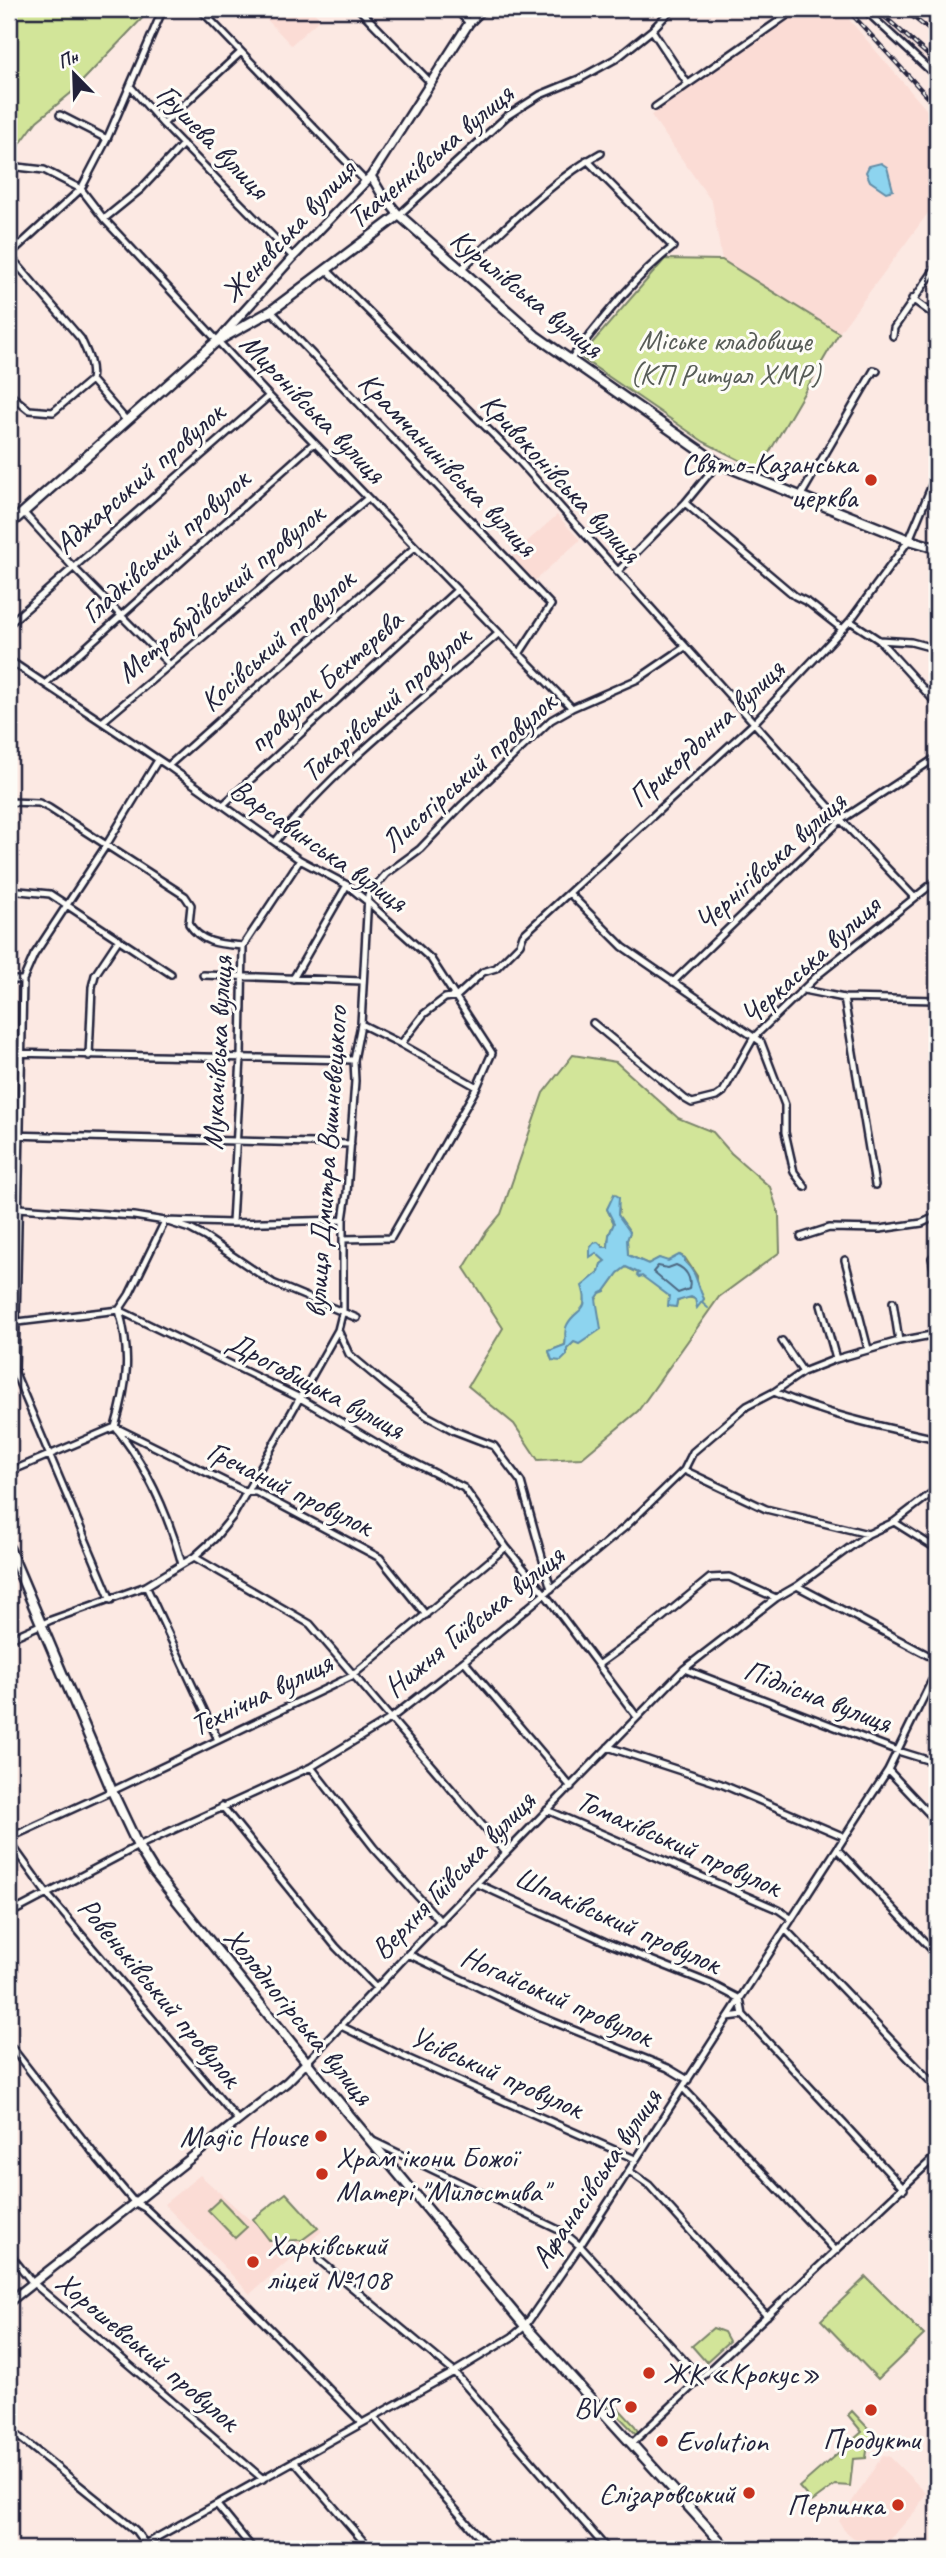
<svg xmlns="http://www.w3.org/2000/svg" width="946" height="2558" viewBox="0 0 946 2558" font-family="Caveat,sans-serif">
<rect width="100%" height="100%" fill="#fce9e3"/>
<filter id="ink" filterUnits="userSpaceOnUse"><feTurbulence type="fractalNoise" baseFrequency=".0143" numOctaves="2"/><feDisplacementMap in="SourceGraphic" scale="14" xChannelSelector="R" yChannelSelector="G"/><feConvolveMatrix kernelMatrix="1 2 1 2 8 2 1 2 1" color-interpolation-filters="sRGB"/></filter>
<g filter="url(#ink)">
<path fill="#fbdcd5" d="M257,9H311L320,19L291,45Z
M803,9H840L937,122V201L839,333L722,260L712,202L651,115Z
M557,515L580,540L534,581L511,556Z
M200,2175L250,2220L286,2192L322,2231L250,2294L164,2204Z
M883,2455L889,2456L926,2493L917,2509L882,2549H867L844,2530L839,2521Z"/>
<path fill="#d2e599" stroke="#7a846a" stroke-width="2" fill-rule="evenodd" d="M9,9H151L71,93L37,121L14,152L9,151V37L11,35Z
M665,259L722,260L839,333L759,470L704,442L580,357Z
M573,1055L616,1062L678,1118L713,1132L731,1153L770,1187L779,1215L780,1252L719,1297L638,1411L582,1458L538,1460L514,1424L468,1386L503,1328L464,1268L486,1232L501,1214L543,1093ZM615,1195L619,1209L618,1215L630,1232L627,1240L628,1255L648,1264L659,1258L668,1262L680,1255L685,1258L697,1276V1286L704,1299L702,1302C691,1297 687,1296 677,1302L676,1307L669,1306V1296C657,1283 642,1274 626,1267L618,1273L605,1291L600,1292L574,1342L552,1360L549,1351L565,1345L567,1333L584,1307L586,1285L599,1272L601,1264L605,1261L596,1252L593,1255L602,1245L603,1248H608L609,1235L614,1223L607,1209Z
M286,2193L318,2228L302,2240L270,2241L253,2219Z
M220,2199L247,2227L235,2238L208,2210Z
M866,2277L924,2335L878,2379L821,2320Z
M713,2328L724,2332L729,2341L706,2362L692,2346Z
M608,2397L635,2426L638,2432L637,2435L604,2401V2398Z
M852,2411L880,2441L868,2444L866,2458L853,2459L850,2486L835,2485L812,2502L799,2487L862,2432L848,2415Z"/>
<path fill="#8dd4ef" stroke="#628da7" stroke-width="2" d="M881,163L887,167L893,190L886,192L870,181L866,172L869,166Z
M614,1194L619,1197L618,1215L630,1232L627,1240L628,1255L648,1264L659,1258L668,1261L679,1255L685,1258V1262C698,1274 696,1283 704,1299L697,1308L695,1299L691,1297L677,1301L676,1307L668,1306L669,1296L642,1276L639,1277L637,1275L639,1273L626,1267L618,1273L605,1291L600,1293L596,1299L601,1329L579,1344L574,1342L567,1349V1355L561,1361L552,1360L549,1351L565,1345C567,1338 563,1332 567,1325C576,1307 591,1314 582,1286L599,1272L601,1264L605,1261L596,1253L590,1257V1248L594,1243L598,1242L603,1247H608L609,1235L614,1223L607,1209Z"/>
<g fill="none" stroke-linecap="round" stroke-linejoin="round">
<path stroke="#4d6983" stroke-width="2" d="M676,1265C686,1269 692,1278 689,1289L678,1293L653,1272L658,1266L668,1268Z"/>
<path stroke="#628da7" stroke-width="2" d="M701,1302L708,1308"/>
<defs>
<path id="minor" d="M200,9L366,182
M359,9L431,83
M456,9L469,23L476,9
M864,9L937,77
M652,30L687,83
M130,86L163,124L293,257
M655,107L796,9
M60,115L107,139
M163,124L240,53
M9,166L44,170L81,189L104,219L269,396L572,708
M399,215L507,116L540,95L579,79L617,58L652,30L672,9
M104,219L141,189L183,144
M9,255L81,189L107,139L163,9
M9,255L81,339C87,352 94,366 91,380L53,412L29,410L9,394
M460,270C502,232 551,180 601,153
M328,271L512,453L841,820L914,897
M912,299L937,317
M271,311L551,605L519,654
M893,336L894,328L937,266
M570,360C602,320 632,279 673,247L587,160
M91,380L126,420
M800,497L874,370L877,371
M685,503L795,596L809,603L842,629
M23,512L72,566L170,665
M617,572L685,503L718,463
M850,621L879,640L937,704
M9,624L269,396
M879,640L911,642L937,649
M9,660L168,766L300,860L347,885L368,902L431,959L492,1053L477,1087L391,1238L343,1239
M46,683L314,443
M102,722L368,498
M168,766L415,547
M9,802L39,803L49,808L185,896L191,905L189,924C202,944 221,944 243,946
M223,805L457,590
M275,842C339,763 423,700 499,633
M9,890L50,894L171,974
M570,894L623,947L761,1042L785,1105V1132L794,1172L805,1187
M203,975L362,981
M293,979L347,885
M9,980H23
M673,982L841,820L937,757
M804,990L844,998L937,1000
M844,998L875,1185
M593,1023L685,1099L692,1103L716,1097L723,1092L754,1037L819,974L937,880
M361,1024L401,1044L477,1087
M401,1044L424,1014L445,998L457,996L483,972L496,968L520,944L523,935L754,723L850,621L909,540L937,473
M9,1053L354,1060
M89,1056L92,987L95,975L119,939
M9,1135L351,1144
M18,1208L134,1216L165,1221L232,1223L343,1220
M232,1223L241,1057L243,946L300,860
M801,1237L829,1228L880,1229L922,1223L937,1216
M932,1258L937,1284
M845,1260L868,1349
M893,1302L899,1341
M821,1305L836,1359
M9,1323L119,1310L300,1398L385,1448L464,1488L506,1547L545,1594L637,1717
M338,1330L349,1354L386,1385L427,1416L455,1431L494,1446L521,1482L551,1589
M782,1341L803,1372
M774,1392C825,1415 883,1427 937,1439
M684,1470L766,1509L868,1534
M9,1472L115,1427L246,1492H256L380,1558L426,1615
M894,1522L937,1549
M194,1557L310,1624L506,1853
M182,1564C168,1514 148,1467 115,1427C128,1384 131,1353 119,1310L129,1295L165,1221L190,1229L205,1237L273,1283L357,1318
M146,1586L218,1740
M797,1586L937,1660
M111,1600L15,1373L23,980L34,955L107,844L158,760
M9,1639L51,1620L146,1586L194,1557L214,1539L233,1516L338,1330L343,1310V1220L347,1193L355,1081L354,1060L361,1024L368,895L386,874L420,849L462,805L551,720L572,708L638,679L685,647
M464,1661L571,1787
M599,1664L653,1625L710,1578L729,1577L776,1598
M684,1669L898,1751L937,1763
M608,1747L721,1784L845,1837
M311,1767L374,1848L441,1922
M888,1770L937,1822
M222,1806L336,1947L376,1988
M547,1810L779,1910L792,1919
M9,1838L112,1791L352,1676L506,1547
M9,1841L47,1894L238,2120
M837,1849L937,1955
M478,1884L608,1943L711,1984L740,1999L743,2015
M9,1914L138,1846L311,1767L390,1719L464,1661L625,1527L684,1470L693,1452L747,1406L774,1392L803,1372L836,1359L899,1341L937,1334
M785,1929L937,2088
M408,1954L539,2016L668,2068L688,2080
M728,2017L743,2015L904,2189
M341,2026L407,2058L635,2159
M9,2044L98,2159L134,2202L145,2208L244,2302L362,2423
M306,2063L408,1954L684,1669L776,1598L797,1586L868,1534L894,1522L937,1489
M683,2088L836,2251
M373,2141L563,2232L580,2246L701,2379
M629,2171L649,2185L767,2316
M9,2253L32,2282L263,2479
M319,2260L454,2372L607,2549
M374,2417L490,2549
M9,2429L135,2530L145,2544
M631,2444L937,2155
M294,2461L370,2549
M217,2505L253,2549
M136,2549L454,2372L512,2337L525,2326L580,2246L888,1770L937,1670"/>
<path id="tertiary" d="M371,176L381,193L399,215
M220,338L293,257L371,176L469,23L483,9
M9,2302L287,2082L306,2063"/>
<path id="secondary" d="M9,525L217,341L271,311L399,215L536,336L718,463L909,540L937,548
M9,1548L112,1791L138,1846L154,1872L350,2116L525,2326L727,2549"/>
</defs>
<use href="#minor" stroke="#22223b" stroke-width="10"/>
<use href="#tertiary" stroke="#22223b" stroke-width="12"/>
<use href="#secondary" stroke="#22223b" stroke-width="13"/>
<use href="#minor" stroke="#fdfcf7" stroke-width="5"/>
<use href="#tertiary" stroke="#fdfcf7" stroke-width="7"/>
<use href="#secondary" stroke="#fdfcf7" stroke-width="8"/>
<defs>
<path id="rail" d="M847,9L937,107
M876,9L937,63
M903,9L937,36"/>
</defs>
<use href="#rail" stroke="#22223b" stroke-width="4.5"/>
<use href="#rail" stroke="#fdfcf7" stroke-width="2" stroke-dasharray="5" stroke-linecap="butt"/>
</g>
</g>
<g fill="#c8321e" stroke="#fdfcf7" stroke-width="2.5">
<circle cx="871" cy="480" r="7"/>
<circle cx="321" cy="2136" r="7"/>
<circle cx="322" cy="2174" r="7"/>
<circle cx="253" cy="2262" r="7"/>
<circle cx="649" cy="2373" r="7"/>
<circle cx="631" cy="2407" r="7"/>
<circle cx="871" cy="2410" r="7"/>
<circle cx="662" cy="2441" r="7"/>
<circle cx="749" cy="2493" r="7"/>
<circle cx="898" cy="2505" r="7"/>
</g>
<g text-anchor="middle" stroke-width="6" stroke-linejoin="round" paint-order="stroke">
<g font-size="30" fill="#22223b" stroke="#fdfcf7">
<text transform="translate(213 141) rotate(46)" y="10">Грушева вулиця</text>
<text transform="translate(430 156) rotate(-40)" y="10">Ткаченківська вулиця</text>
<text transform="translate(288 231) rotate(-47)" y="10">Женевська вулиця</text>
<text transform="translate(527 293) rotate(39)" y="10">Курилівська вулиця</text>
<text transform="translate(313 408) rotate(46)" y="10">Миронівська вулиця</text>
<text transform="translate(448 464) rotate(46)" y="10">Крамчанинівська вулиця</text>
<text transform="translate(139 478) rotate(-41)" y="10">Аджарський провулок</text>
<text transform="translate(561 478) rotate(47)" y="10">Кривоконівська вулиця</text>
<text transform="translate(165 546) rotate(-42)" y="10">Гладківський провулок</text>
<text transform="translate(220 593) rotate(-40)" y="10">Метробудівський провулок</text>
<text transform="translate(277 640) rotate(-42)" y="10">Косівський провулок</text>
<text transform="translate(325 681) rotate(-42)" y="10">провулок Бехтерєва</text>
<text transform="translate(385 704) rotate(-42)" y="10">Токарівський провулок</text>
<text transform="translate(706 733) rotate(-43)" y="10">Прикордонна вулиця</text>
<text transform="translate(468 772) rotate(-42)" y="10">Лисогірський провулок</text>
<text transform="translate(319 845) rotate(35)" y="10">Варсавинська вулиця</text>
<text transform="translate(770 861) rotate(-42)" y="10">Чернігівська вулиця</text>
<text transform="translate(810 960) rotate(-42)" y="10">Черкаська вулиця</text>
<text transform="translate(217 1053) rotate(-87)" y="10">Мукачівська вулиця</text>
<text transform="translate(326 1162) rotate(-86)" y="10">вулиця Дмитра Вишневецького</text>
<text transform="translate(316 1385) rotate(28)" y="10">Дрогобицька вулиця</text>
<text transform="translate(290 1488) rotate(26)" y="10">Гречаний провулок</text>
<text transform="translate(474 1621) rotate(-39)" y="10">Нижня Гиївська вулиця</text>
<text transform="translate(261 1694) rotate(-26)" y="10">Технічна вулиця</text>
<text transform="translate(818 1696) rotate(21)" y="10">Підлісна вулиця</text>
<text transform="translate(679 1843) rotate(24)" y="10">Томахівський провулок</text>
<text transform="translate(453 1875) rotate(-46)" y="10">Верхня Гиївська вулиця</text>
<text transform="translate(618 1920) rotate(24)" y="10">Шпаківський провулок</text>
<text transform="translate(160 1992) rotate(50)" y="10">Ровеньківський провулок</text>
<text transform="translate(557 1996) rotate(24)" y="10">Ногайський провулок</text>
<text transform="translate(299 2016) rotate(51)" y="10">Холодногірська вулиця</text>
<text transform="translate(497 2072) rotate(24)" y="10">Усівський провулок</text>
<text transform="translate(596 2178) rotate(-56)" y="10">Афанасівська вулиця</text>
<text transform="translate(148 2351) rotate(40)" y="10">Хорошевський провулок</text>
</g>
<g font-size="30" fill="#575c57" stroke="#fdfcf7">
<text x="725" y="350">Міське кладовище<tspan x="725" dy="34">(КП Ритуал ХМР)</tspan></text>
</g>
<g font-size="30" fill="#22223b" stroke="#fdfcf7" text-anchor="end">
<text x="857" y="473">Свято-Казанська<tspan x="857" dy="34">церква</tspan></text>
<text x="307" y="2146">Magic House</text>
<text x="336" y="2167" text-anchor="start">Храм ікони Божої<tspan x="336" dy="34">Матері "Милостива"</tspan></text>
<text x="267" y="2255" text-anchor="start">Харківський<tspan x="267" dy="34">ліцей №108</tspan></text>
<text x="663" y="2383" text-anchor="start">ЖК «Крокус»</text>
<text x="617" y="2417">BVS</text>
<text x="871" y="2449" text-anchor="middle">Продукти</text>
<text x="676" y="2451" text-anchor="start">Evolution</text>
<text x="735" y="2503">Єлізаровський</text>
<text x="884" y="2515">Перлинка</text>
</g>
</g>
<rect width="946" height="2558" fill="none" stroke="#fdfcf7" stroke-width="35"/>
<rect x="18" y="18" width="911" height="2523" fill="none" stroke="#22223b" stroke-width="2.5" filter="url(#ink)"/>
<g transform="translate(74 74) rotate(337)" stroke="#fdfcf7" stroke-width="5" paint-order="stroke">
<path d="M0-5L12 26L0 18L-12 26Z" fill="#22223b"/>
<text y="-10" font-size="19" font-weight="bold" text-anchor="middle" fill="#22223b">Пн</text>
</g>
</svg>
